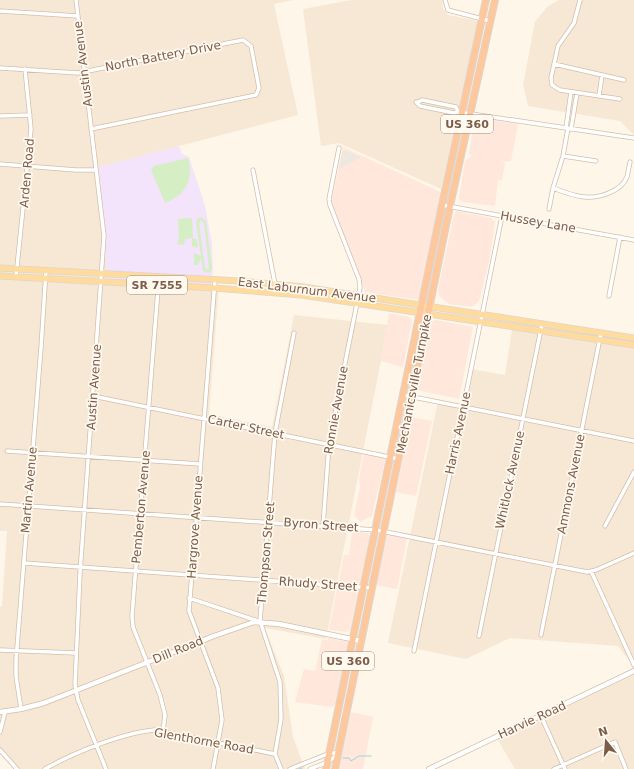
<svg xmlns="http://www.w3.org/2000/svg" width="634" height="769" viewBox="0 0 634 769" font-family="'DejaVu Sans',sans-serif">
<rect width="100%" height="100%" fill="#fef6e8"/>
<path fill="#f7e8d6" d="M0,0H293L274,4L298,115L99,167L107,278L219,285L209,414L272,427L294,315L388,325L326,639L265,628L284,676L293,737L305,769H14L0,753V607L2,606L7,531H0Z
M351,0H442L443,9L448,15L478,21L441,189L339,143L321,146L303,9Z
M559,0H634V135L620,121L528,106L523,85L535,22L547,7Z
M513,323L634,348V667L618,646L510,638L466,659L388,643L438,401L464,406L471,369L505,375Z
M634,672V769H515L496,737Z"/>
<path fill="#ffe7db" d="M478,118L518,124L511,161L500,162L505,163L502,180H498L495,206L462,202L459,198L465,161L472,156L469,154L474,122Z
M343,147L447,195L426,301L365,292L332,207V199Z
M457,211L491,218L495,222L489,262L479,301L472,307L449,304L439,296L438,290L454,214Z
M389,313L409,317L412,321L403,367L381,361Z
M436,320L473,327L459,399L417,390L431,322Z
M411,417L432,421L416,496L396,492Z
M364,454L384,458L385,460L372,516L360,522L354,515L360,487L359,479Z
M352,531L368,533L370,536L350,630L347,632L329,630L344,555H349Z
M389,534L407,538L397,589L376,585L387,536Z
M328,638L348,642L336,704L332,707L295,702L304,669L315,671L322,640H327Z
M351,712L373,717L363,769H339Z"/>
<path fill="#efe8e1" d="M343,150L361,157L338,170Z"/>
<path fill="#f3e4fb" d="M179,146L182,154L189,157L205,206L212,244L213,271L211,285L107,278L99,167Z"/>
<path fill="#d5eec4" fill-rule="evenodd" d="M188,158C194,179 186,195 165,203L151,170L154,166Z
M202,217L206,221L212,267V270L209,273L203,271L201,258L198,265H194V253L201,256L196,223L197,219ZM201,220L204,223L209,268L208,270L205,268L199,223Z
M192,218L193,239H196L198,244L197,248L192,246V238L185,239L184,245L177,244L179,239L178,219Z"/>
<g fill="none" stroke-linecap="round" stroke-linejoin="round">
<path stroke="#9fd3de" stroke-width="1" d="M343,758H349L351,761L359,756H371
M299,769L302,768"/>
<defs>
<path id="minor" d="M76,0L104,236L80,573L75,685L78,700L106,769
M445,0L448,10L490,21
M580,0L574,23L558,46L551,78L552,85L560,90L620,99
M0,11L78,16
M554,64L624,80
M0,68L78,73L243,40L251,46L259,88L256,95L91,129
M599,96L602,75
M416,102L420,106L454,113L458,112L634,138
M418,102L422,100L456,107L458,112
M0,116L30,115
M566,128L571,92
M568,128L563,156L553,188C574,196 590,202 611,192C618,189 624,184 627,177C628,172 629,167 630,162
M571,129L577,93
M563,156L596,161
M0,164L76,170H96
M253,170L275,284
M442,205L634,240
M549,209L553,188
M16,277L31,129L25,69
M159,277L132,616L133,627L160,695L165,715L163,731
M609,296L620,237
M403,395L634,441
M93,396L399,459
M7,451L200,464
M0,504L376,530L587,572L596,570L634,553
M323,526L329,444L360,288L359,279L330,205L329,199L339,148
M605,526L634,472
M24,563L372,588
M591,571L634,665
M189,598L258,621
M541,635L601,333
M479,636L542,324
M0,650L76,653
M414,651L502,216
M21,709L16,676V660L41,348L46,271
M541,716L565,769
M0,732L5,712
M0,750L17,769
M45,769C73,753 122,733 154,730L275,754
M213,769L222,720L218,688L189,611L215,280
M281,769L275,754L281,719L280,682L260,621L275,433L294,333
M290,769L330,753H338
M310,769L328,762L338,754
M554,769L615,742L626,769"/>
<path id="tertiary" d="M0,712L21,709L44,703L214,636L254,622L279,624L361,641
M429,769L634,671"/>
<path id="primary" d="M0,268L240,281L303,287L634,338
M0,276L214,288L302,295L634,345"/>
<path id="trunk" d="M326,769L442,205L486,0
M335,769L450,206L495,0"/>
</defs>
<use href="#minor" stroke="#d3beac" stroke-width="5"/>
<use href="#tertiary" stroke="#d3beac" stroke-width="6"/>
<use href="#primary" stroke="#ddd5cf" stroke-width="7"/>
<use href="#trunk" stroke="#ddd5cf" stroke-width="8"/>
<use href="#minor" stroke="#fff" stroke-width="3.5"/>
<use href="#tertiary" stroke="#fff" stroke-width="4.5"/>
<use href="#primary" stroke="#ffdc9e" stroke-width="5.5"/>
<use href="#trunk" stroke="#fec89c" stroke-width="6"/>
</g>
<g text-anchor="middle" stroke-width="3.5" stroke-linejoin="round" paint-order="stroke">
<g fill="#fff9f0" stroke="#a38b7a" stroke-width="1">
<rect x="441" y="115" width="52" height="18" rx="3"/>
<rect x="127" y="276" width="60" height="18" rx="3"/>
<rect x="322" y="652" width="52" height="18" rx="3"/>
</g>
<g font-size="11" font-weight="bold" fill="#7c5c48">
<text x="467" y="128">US 360</text>
<text x="157" y="289">SR 7555</text>
<text x="348" y="665">US 360</text>
</g>
<g font-size="12" fill="#7c5c48" stroke="#fff9f0">
<text transform="translate(163 56) rotate(-11)" y="4">North Battery Drive</text>
<text transform="translate(83 64) rotate(-97)" y="4">Austin Avenue</text>
<text transform="translate(27 173) rotate(-85)" y="4">Arden Road</text>
<text transform="translate(538 222) rotate(10)" y="4">Hussey Lane</text>
<text transform="translate(307 290) rotate(7)" y="4">East Laburnum Avenue</text>
<text transform="translate(414 384) rotate(-79)" y="4">Mechanicsville Turnpike</text>
<text transform="translate(94 387) rotate(-86)" y="4">Austin Avenue</text>
<text transform="translate(336 410) rotate(-80)" y="4">Ronnie Avenue</text>
<text transform="translate(246 427) rotate(12)" y="4">Carter Street</text>
<text transform="translate(458 433) rotate(-78)" y="4">Harris Avenue</text>
<text transform="translate(510 480) rotate(-78)" y="4">Whitlock Avenue</text>
<text transform="translate(571 484) rotate(-79)" y="4">Ammons Avenue</text>
<text transform="translate(29 490) rotate(-85)" y="4">Martin Avenue</text>
<text transform="translate(141 507) rotate(-85)" y="4">Pemberton Avenue</text>
<text transform="translate(321 525) rotate(4)" y="4">Byron Street</text>
<text transform="translate(195 527) rotate(-86)" y="4">Hargrove Avenue</text>
<text transform="translate(266 553) rotate(-85)" y="4">Thompson Street</text>
<text transform="translate(318 584) rotate(4)" y="4">Rhudy Street</text>
<text transform="translate(178 650) rotate(-22)" y="4">Dill Road</text>
<text transform="translate(532 720) rotate(-25)" y="4">Harvie Road</text>
<text transform="translate(204 741) rotate(10)" y="4">Glenthorne Road</text>
</g>
</g>
<g transform="translate(606 741) rotate(343)" stroke="#fff9f0" stroke-width="3" paint-order="stroke">
<path d="M0-3L7 15L0 10L-7 15Z" fill="#7c5c48"/>
<text y="-6" font-size="11" font-weight="bold" text-anchor="middle" fill="#7c5c48">N</text>
</g>
</svg>
